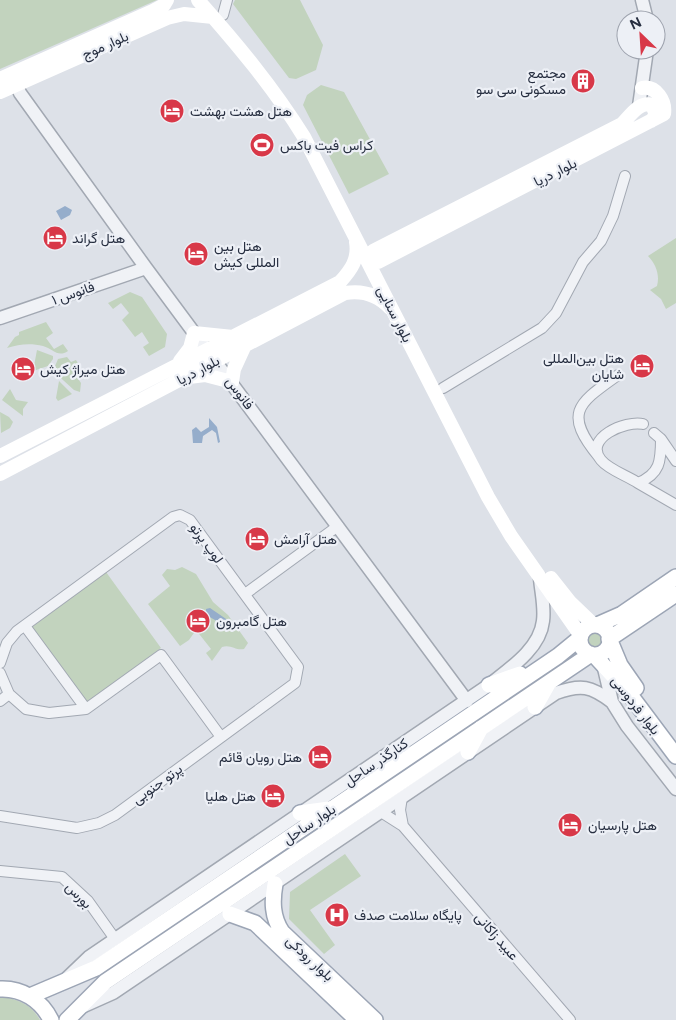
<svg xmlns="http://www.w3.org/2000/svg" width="676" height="1020" viewBox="0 0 676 1020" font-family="Figtree,Vazirmatn,sans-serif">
<rect width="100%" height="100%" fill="#dde1e8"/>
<path fill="#c2d3be" d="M0,0H157L0,69Z
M235,0H300L323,45L316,70L296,79L289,78L233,4Z
M321,85L344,92L389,174L349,194L303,105L307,95Z
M676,238V303L666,309L661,299L650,290L657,286C660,275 656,264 648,256Z
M130,292L142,297L167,334L165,347L149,356L143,347L149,343L142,332L135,337L122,320L129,313L121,303L113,309L108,303Z
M46,322L53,333L46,338L54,349L63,344L68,351C58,358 53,349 43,346C31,343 19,344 7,348L15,337L19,335V332Z
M37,350L53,356V359L48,366L33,371Z
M67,357L71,362L76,360L81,368L74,373L81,383L80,392L74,390L53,371L58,359Z
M59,381L72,394L58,401L56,398Z
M10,389L16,400L28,402L23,409V416L2,400Z
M0,412L9,417L13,422L10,428L1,433Z
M182,567L196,574L213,602L228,615L248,643L244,649C236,651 231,644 222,647L212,661L206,653L211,649L196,630L189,640L180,646L148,604L170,586L162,575L167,569L175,570Z
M106,572L161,648L87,703L32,627Z
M587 641a8 8 0 1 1 16 0a8 8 0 1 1-16 0Z
M345,854L361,876L310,910L335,945L324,954L289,919L290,892Z
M0,997C17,998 32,1005 40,1020H0Z"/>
<path fill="#95adcb" d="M65,206L72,210L70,215L61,220L56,211Z
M209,418L217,427L220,442L218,443L216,433L212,430L203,436L202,443H193L192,430L196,427L201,432L209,427Z
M210,608L229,621L228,629L221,630L215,620L206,615V609Z"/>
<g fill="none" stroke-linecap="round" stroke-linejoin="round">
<defs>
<path id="minor" d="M223,15L227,0
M443,388L542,328L556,313L583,262L601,241L613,216L625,176
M643,424C626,420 583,438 601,460C609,470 628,476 638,483C660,474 661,461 661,439L654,433
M661,439L676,461
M599,457C562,412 579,403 618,375
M638,483L676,505
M245,594L338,526
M25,626L86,709
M0,663L7,643L17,631L173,517L180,515L190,520L298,667L295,683L115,815L99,823L77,828L0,816
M0,673L9,694L26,709L49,713L86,709L161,655L221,737
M0,701L9,694
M402,797L400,810L403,826
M381,812L403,826L570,1020
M0,871L62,877L88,901L115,939"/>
<path id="tertiary" d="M642,0L647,20
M16,84L20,93L146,268L467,701
M639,106L647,50
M0,318L146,268
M603,664L612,702L627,726L676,789
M66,979L89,957L489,685C509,669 540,649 543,621C545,607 541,592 540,578
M84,1006L113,993L556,693C581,684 591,686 612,702"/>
<path id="primary" d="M597,625L622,614L676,577
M580 640a15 15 0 1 1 30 0a15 15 0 1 1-30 0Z
M609,639L676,594
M610,641L620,665L636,688
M594,655L628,692L676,756
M489,685L520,674
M535,707L548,684
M468,752L481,728
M300,813L329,809
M275,884C272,901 272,917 282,932L375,1020
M230,914L255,923L357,1020
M0,989C22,988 41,1000 51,1020
M30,996L96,968L558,656L580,638
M67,1020L105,982L591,654"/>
</defs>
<use href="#minor" stroke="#a2a8b2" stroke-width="12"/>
<use href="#tertiary" stroke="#a2a8b2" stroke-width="15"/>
<use href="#primary" stroke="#9ca5b5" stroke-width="18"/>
<use href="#minor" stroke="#f0f2f6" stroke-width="10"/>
<use href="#tertiary" stroke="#f0f2f6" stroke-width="12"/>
<path stroke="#fff" stroke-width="14" d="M198,0C237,44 273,87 304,137L488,497L511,536L581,636
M0,79L153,11L164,5L167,0
M0,92L167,18L184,14L213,17
M373,251L622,124C630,116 639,101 652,105L656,115L651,121
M378,262L664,114C666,101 656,85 642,88
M180,361L190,348L194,333L233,337
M189,377L205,375L232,382L234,369L245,345
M0,456L340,282C351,270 359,259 356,242
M0,474L345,293C363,290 378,295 390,308
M551,578L570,602L594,625"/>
<use href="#primary" stroke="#fff" stroke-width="15"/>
</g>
<defs>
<symbol id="building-disc" viewBox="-11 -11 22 22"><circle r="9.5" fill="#d83848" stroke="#edf0f6"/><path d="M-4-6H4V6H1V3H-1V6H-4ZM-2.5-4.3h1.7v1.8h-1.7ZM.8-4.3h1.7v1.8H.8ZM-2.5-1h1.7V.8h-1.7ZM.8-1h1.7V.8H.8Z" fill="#fff"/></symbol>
<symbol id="hotel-disc" viewBox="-11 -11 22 22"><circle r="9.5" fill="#d83848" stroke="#edf0f6"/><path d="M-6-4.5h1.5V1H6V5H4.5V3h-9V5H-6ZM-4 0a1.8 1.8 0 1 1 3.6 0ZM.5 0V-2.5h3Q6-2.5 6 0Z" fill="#fff"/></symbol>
<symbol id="stadium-disc" viewBox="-11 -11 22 22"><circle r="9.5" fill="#d83848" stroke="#edf0f6"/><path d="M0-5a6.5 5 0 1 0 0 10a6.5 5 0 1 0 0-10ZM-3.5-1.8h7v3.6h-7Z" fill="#fff"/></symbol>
<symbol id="hospital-disc" viewBox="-11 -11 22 22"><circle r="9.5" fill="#d83848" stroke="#edf0f6"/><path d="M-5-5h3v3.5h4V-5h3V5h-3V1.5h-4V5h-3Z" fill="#fff"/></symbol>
</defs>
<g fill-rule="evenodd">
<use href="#building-disc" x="569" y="67" width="28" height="28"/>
<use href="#hotel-disc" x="158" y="97" width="28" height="28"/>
<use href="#stadium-disc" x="248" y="131" width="28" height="28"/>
<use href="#hotel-disc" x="41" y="224" width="28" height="28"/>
<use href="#hotel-disc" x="182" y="240" width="28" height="28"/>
<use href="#hotel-disc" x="628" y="352" width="28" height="28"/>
<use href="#hotel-disc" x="9" y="355" width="28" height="28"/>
<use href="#hotel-disc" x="243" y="525" width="28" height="28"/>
<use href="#hotel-disc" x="184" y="607" width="28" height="28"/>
<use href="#hotel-disc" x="306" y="743" width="28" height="28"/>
<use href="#hotel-disc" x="259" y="782" width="28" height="28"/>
<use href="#hotel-disc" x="556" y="811" width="28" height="28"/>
<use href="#hospital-disc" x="323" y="901" width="28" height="28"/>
</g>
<g text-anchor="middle" stroke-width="4.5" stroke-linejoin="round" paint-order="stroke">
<g font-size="14" fill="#262e40" stroke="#edf0f6">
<text transform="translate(105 45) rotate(-24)" y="5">بلوار موج</text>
<text transform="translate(555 172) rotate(-27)" y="5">بلوار دریا</text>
<text transform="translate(73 293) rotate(-19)" y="5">فانوس ۱</text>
<text transform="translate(395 314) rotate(63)" y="5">بلوار سنایی</text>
<text transform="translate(198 370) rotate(-28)" y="5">بلوار دریا</text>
<text transform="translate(240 393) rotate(53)" y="5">فانوس</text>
<text transform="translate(207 543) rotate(54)" y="5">لوپ پرتو</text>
<text transform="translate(636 705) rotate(52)" y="5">بلوار فردوسی</text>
<text transform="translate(376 762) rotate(-34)" y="5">کنارگذر ساحل</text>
<text transform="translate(157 784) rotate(-36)" y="5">پرتو جنوبی</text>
<text transform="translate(309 824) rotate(-34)" y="5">بلوار ساحل</text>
<text transform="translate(79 895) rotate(46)" y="5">بورس</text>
<text transform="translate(497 936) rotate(49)" y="5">عبید زاکانی</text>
<text transform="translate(310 958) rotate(43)" y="5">بلوار رودکی</text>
</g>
<g font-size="14" fill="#262e40" stroke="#edf0f6" text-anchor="start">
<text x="566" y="78" text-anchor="end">مجتمع<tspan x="566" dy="16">مسکونی سی سو</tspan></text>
<text x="190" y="116">هتل هشت بهشت</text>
<text x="280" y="150">کراس فیت باکس</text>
<text x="72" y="243">هتل گراند</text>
<text x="214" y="251">هتل بین<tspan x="214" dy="16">المللی کیش</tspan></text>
<text x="624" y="363" text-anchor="end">هتل بین‌المللی<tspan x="624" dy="16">شایان</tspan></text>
<text x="40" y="374">هتل میراژ کیش</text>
<text x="274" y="544">هتل آرامش</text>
<text x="216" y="626">هتل گامبرون</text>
<text x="302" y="762" text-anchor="end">هتل رویان قائم</text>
<text x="256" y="801" text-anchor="end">هتل هلیا</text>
<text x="588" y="830">هتل پارسیان</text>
<text x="354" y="920">پایگاه سلامت صدف</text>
</g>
</g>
<g transform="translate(641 35) rotate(335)"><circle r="24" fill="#edf0f6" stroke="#9da2ad"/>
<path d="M0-4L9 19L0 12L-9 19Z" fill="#d83848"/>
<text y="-8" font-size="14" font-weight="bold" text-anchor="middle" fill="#262e40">N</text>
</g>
</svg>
